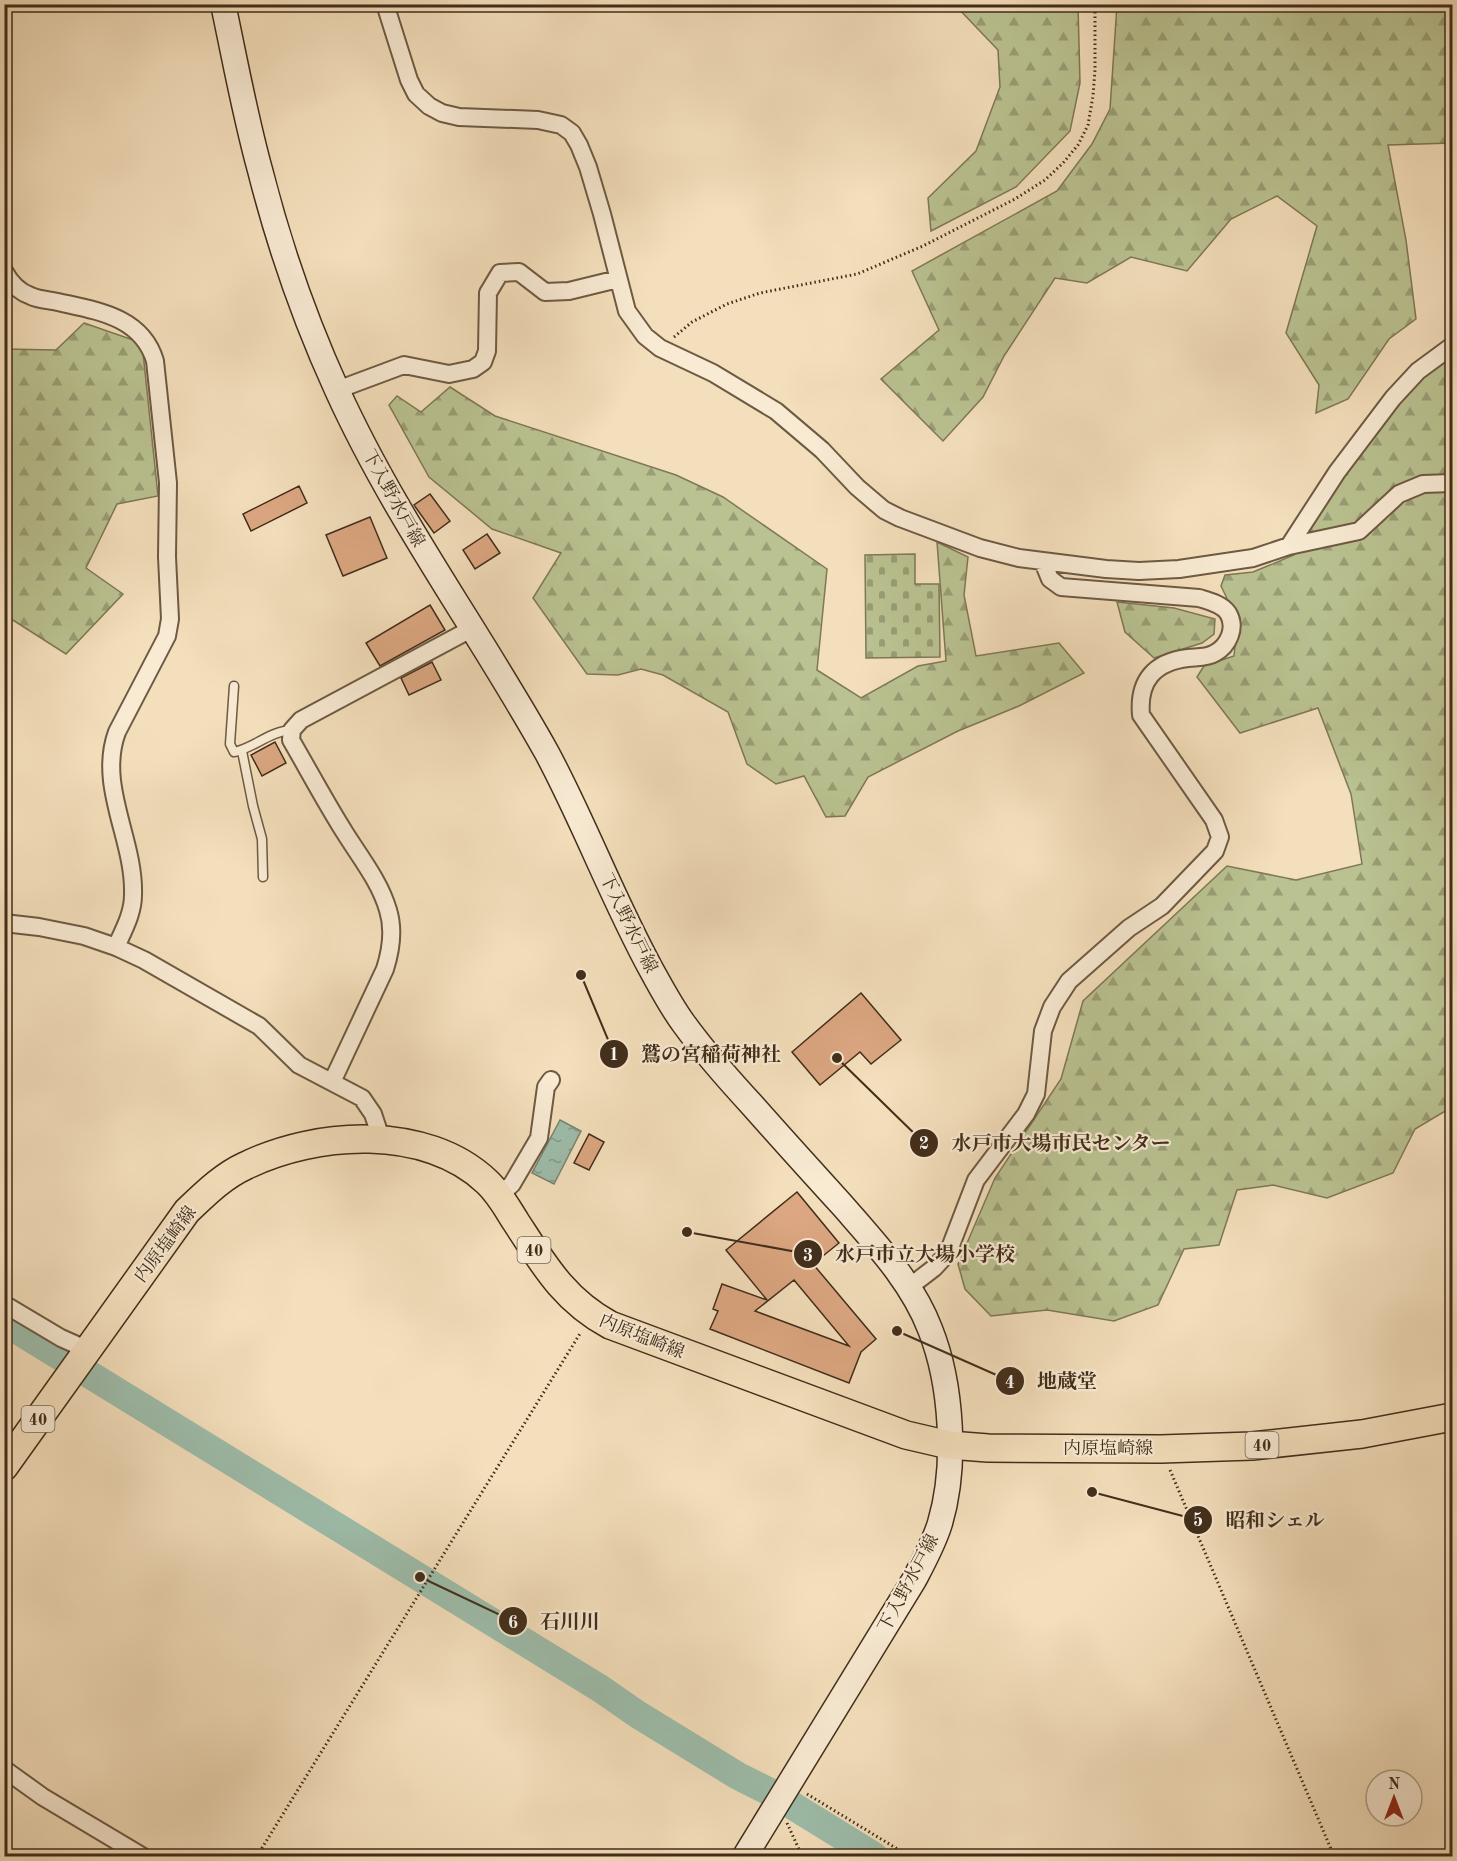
<svg xmlns="http://www.w3.org/2000/svg" width="1457" height="1861" viewBox="0 0 1457 1861" font-family="'Old Standard TT','Noto Serif JP',serif">
<defs>
<pattern id="forest-firs" width="22" height="20" patternUnits="userSpaceOnUse" patternTransform="scale(1.5)"><rect width="22" height="20" fill="#bac291"/><path d="M5 1l3.5 6h-7zM16 11l3.5 6h-7z" fill="#999e76"/></pattern>
<pattern id="cemetery-stones" width="16" height="16" patternUnits="userSpaceOnUse" patternTransform="scale(1.5)"><rect width="16" height="16" fill="#bac291"/><path d="M2 7V4a2 2 0 0 1 4 0v3zM10 15v-3a2 2 0 0 1 4 0v3z" fill="#999e76"/></pattern>
<pattern id="water-ripples" width="26" height="14" patternUnits="userSpaceOnUse" patternTransform="scale(1.5)"><rect width="26" height="14" fill="#9dbdab"/><path d="M2 4q2-2 4 0t4 0M15 11q2-2 4 0t4 0" fill="none" stroke="#829a8a"/></pattern>
</defs>
<rect width="100%" height="100%" fill="#f4dfbc"/>
<filter id="stains"><feTurbulence type="fractalNoise" baseFrequency=".00333" numOctaves="4"/><feColorMatrix values="0 0 0 0 .2 0 0 0 0 .09 0 0 0 0 .02 0 0 0 .5 -.17"/></filter>
<radialGradient id="worn" r=".72"><stop offset=".6" stop-color="#630" stop-opacity="0"/><stop offset="1" stop-color="#630" stop-opacity=".3"/></radialGradient>
<path fill="url(#forest-firs)" stroke="#7e7856" stroke-width="1.5" d="M955,5H1078L1080,83L1070,131L1016,187L931,231L928,198L976,151L1000,87L998,50Z
M1117,5H1452V143L1388,145L1406,240L1416,319L1389,339L1348,399L1316,413L1319,385L1286,333L1317,226L1277,196L1231,219L1187,271L1131,257L1087,283L1055,278L1004,356L983,397L943,441L881,379L939,330L912,271L1057,191L1092,144L1110,109Z
M84,323L142,343L158,496L117,504L86,568L123,594L66,654L5,615L4,349L56,350Z
M1452,355V1107L1415,1129L1393,1173L1327,1198L1273,1185L1237,1190L1219,1245L1184,1249L1158,1305L1114,1321L1047,1310L991,1316L965,1289L958,1264L995,1178L1061,1079L1083,1001L1227,866L1296,880L1362,864L1351,794L1318,708L1240,733L1197,677L1204,666L1234,656C1238,624 1235,614 1221,586L1225,575L1253,572L1294,555L1342,477L1398,403L1420,378Z
M450,387L495,416L676,475L723,497L827,569L817,670L861,698L918,666L946,661L937,542L968,557L964,595L976,656L1059,643L1084,673L1019,706L958,731L868,777L845,816L826,817L804,776L776,784L747,764L728,712L663,675L641,669L618,675L587,674L533,598L561,553L492,529L429,477L389,405L397,396L421,412Z
M1117,602L1174,608L1215,619L1214,634L1202,643L1154,658L1125,632Z"/>
<path fill="url(#cemetery-stones)" stroke="#7e7856" stroke-width="1.5" d="M915,554V584H939L940,657L866,658L865,555Z"/>
<path fill="url(#water-ripples)" stroke="#788371" stroke-width="1.5" d="M560,1120L581,1131L554,1184L532,1173Z"/>
<g fill="none" stroke-linecap="round" stroke-linejoin="round">
<path stroke="#9dbdab" stroke-width="28" d="M4,1322L601,1689L637,1714L738,1776L772,1793L874,1856"/>
</g>
<path fill="#dca782" stroke="#412d1a" stroke-width="1.5" fill-rule="evenodd" d="M299,486L307,503L251,531L243,514Z
M430,494L450,521L434,533L414,505Z
M370,517L387,558L343,576L326,535Z
M487,534L500,553L475,569L463,550Z
M430,605L445,630L380,666L366,643Z
M432,662L441,680L409,695L401,678Z
M275,742L286,763L262,776L251,755Z
M861,993L901,1040L871,1064L860,1052L820,1085L792,1052Z
M589,1134L604,1142L589,1170L574,1163Z
M797,1192L839,1243L813,1264L876,1339L861,1352L849,1383L710,1329L718,1311L713,1309L722,1284L767,1300L726,1250ZM794,1280L849,1346L755,1311Z"/>
<g fill="none" stroke-linecap="round" stroke-linejoin="round">
<defs>
<path id="service" d="M234,686L230,744L234,752C254,748 270,731 292,730
M242,751L253,806L262,839L263,877"/>
<path id="minor" d="M385,4L409,80L416,94L429,106L442,113L459,117L538,120L561,125L572,133L579,145L588,167L602,214L627,311L645,336L660,348L713,373L776,411L822,450L857,487L884,510L900,518L980,548L1019,558L1106,569L1139,571L1179,569L1253,558L1289,546L1359,531L1399,494L1423,484L1452,483
M4,271C10,282 19,292 31,296C39,300 50,300 58,302C98,311 142,317 155,361L168,483L167,557L170,619L167,636L117,732C97,786 135,840 133,895C133,914 123,931 116,947
M337,390L404,365L449,374L473,369L483,362L487,351L488,293L500,273L519,272L545,292L569,291L618,279
M1289,546L1337,472L1393,398L1418,371L1452,346
M4,923L39,927L84,936L116,947L144,960L259,1026L299,1065L362,1098L373,1114L378,1129L379,1140
M332,1082L385,969C391,950 394,929 388,910C380,882 360,857 345,833C326,803 309,771 291,740L292,730L301,720L473,628
M499,1196L512,1184L539,1138L546,1087L551,1080
M908,1288L934,1268L948,1253L976,1180L1026,1114L1036,1094L1043,1031L1052,1007L1069,981L1129,928L1162,906L1215,851L1220,837L1214,820L1141,715C1138,681 1154,662 1188,658C1196,657 1207,658 1215,653C1228,646 1237,628 1228,613C1222,604 1209,601 1199,598L1061,587L1050,579L1043,562
M4,1304L61,1338L88,1350
M4,1769L43,1797L142,1856"/>
<path id="secondary" d="M223,4C235,60 245,116 260,170C279,245 305,320 337,390C395,518 479,631 547,753C585,824 613,900 652,971C662,989 672,1008 684,1024C705,1053 729,1080 753,1106C783,1140 813,1173 843,1206C876,1244 912,1282 930,1329C952,1384 957,1466 940,1523C934,1543 924,1561 914,1580L745,1856"/>
<path id="primary" d="M4,1467L187,1211C205,1194 223,1176 245,1166C316,1131 426,1124 487,1182C499,1193 507,1208 516,1222C544,1265 564,1300 610,1325L906,1435L949,1445L988,1448L1161,1449L1252,1446L1362,1434L1452,1417"/>
</defs>
<use href="#service" stroke="#6e5a42" stroke-width="11"/>
<use href="#minor" stroke="#6e5a42" stroke-width="20"/>
<use href="#secondary" stroke="#412d1a" stroke-width="27"/>
<use href="#primary" stroke="#412d1a" stroke-width="30"/>
<path stroke="#412d1a" stroke-width="3" stroke-dasharray="1.5 3" stroke-linecap="butt" d="M674,337L692,322L727,304L760,293L857,274L923,246L1015,199L1045,180L1063,163L1078,145L1088,125L1093,96L1095,70V4
M1170,1470L1334,1856
M807,1794L909,1856
M787,1823L802,1856
M257,1856L581,1332"/>
<use href="#service" stroke="#f8ead3" stroke-width="8"/>
<use href="#minor" stroke="#f8ead3" stroke-width="16"/>
<use href="#secondary" stroke="#f8ead3" stroke-width="24"/>
<use href="#primary" stroke="#f4dfbc" stroke-width="27"/>
</g>
<g text-anchor="middle" stroke-width="4.5" stroke-linejoin="round" paint-order="stroke">
<g fill="#f8ead3" stroke="#786652" stroke-width="1.5">
<rect x="517.5" y="1237" width="33" height="26" rx="4.5"/>
<rect x="21.5" y="1406" width="33" height="26" rx="4.5"/>
<rect x="1245.5" y="1432" width="33" height="26" rx="4.5"/>
</g>
<g font-size="16" font-weight="bold" fill="#412d1a">
<text x="534" y="1256">40</text>
<text x="38" y="1425">40</text>
<text x="1262" y="1451">40</text>
</g>
<g font-size="18" fill="#412d1a" stroke="#f8ead3">
<text transform="translate(394 498) rotate(61)" y="6">下入野水戸線</text>
<text transform="translate(629 923) rotate(64)" y="6">下入野水戸線</text>
<text transform="translate(165 1244) rotate(-53)" y="6">内原塩崎線</text>
<text transform="translate(642 1336) rotate(22)" y="6">内原塩崎線</text>
<text x="1108" y="1454">内原塩崎線</text>
<text transform="translate(908 1583) rotate(-62)" y="6">下入野水戸線</text>
</g>
</g>
<path fill="none" stroke="#412d1a" stroke-width="2" d="M581 975L614 1054M837 1058L924 1143M687 1232L808 1254M897 1331L1010 1381M1092 1492L1198 1520M420 1577L513 1621"/>
<g fill="#412d1a" stroke="#f8ead3" stroke-width="2">
<circle cx="581" cy="975" r="6"/>
<circle cx="837" cy="1058" r="6"/>
<circle cx="687" cy="1232" r="6"/>
<circle cx="897" cy="1331" r="6"/>
<circle cx="1092" cy="1492" r="6"/>
<circle cx="420" cy="1577" r="6"/>
<circle cx="614" cy="1054" r="15"/>
<circle cx="924" cy="1143" r="15"/>
<circle cx="808" cy="1254" r="15"/>
<circle cx="1010" cy="1381" r="15"/>
<circle cx="1198" cy="1520" r="15"/>
<circle cx="513" cy="1621" r="15"/>
</g>
<g font-size="18" text-anchor="middle" font-weight="bold" fill="#fff">
<text x="614" y="1060">1</text>
<text x="924" y="1149">2</text>
<text x="808" y="1261">3</text>
<text x="1010" y="1388">4</text>
<text x="1198" y="1526">5</text>
<text x="513" y="1628">6</text>
</g>
<g font-size="20" text-anchor="middle" font-weight="bold" fill="#412d1a" stroke="#f8ead3" stroke-width="4.5" stroke-linejoin="round" paint-order="stroke">
<text x="711" y="1061">鷲の宮稲荷神社</text>
<text x="1061" y="1150">水戸市大場市民センター</text>
<text x="925" y="1261">水戸市立大場小学校</text>
<text x="1067" y="1388">地蔵堂</text>
<text x="1275" y="1527">昭和シェル</text>
<text x="570" y="1628">石川川</text>
</g>
<rect width="1457" height="1861" fill="none" stroke="#f4dfbc" stroke-width="24"/>
<rect x="6" y="6" width="1445" height="1849" fill="none" stroke="#412d1a" stroke-width="3"/>
<rect x="12" y="12" width="1433" height="1837" fill="none" stroke="#412d1a" stroke-width="1.5"/>
<g transform="translate(1394 1798)"><circle r="28" fill="#f8ead3" stroke="#af9e89" stroke-width="1.5"/>
<path d="M0-4.5L10 22L0 15L-10 22Z" fill="#8f2418"/>
<text y="-9" font-size="16" font-weight="bold" text-anchor="middle" fill="#412d1a">N</text>
</g>
<rect width="100%" height="100%" filter="url(#stains)"/>
<rect width="100%" height="100%" fill="url(#worn)"/>
</svg>
